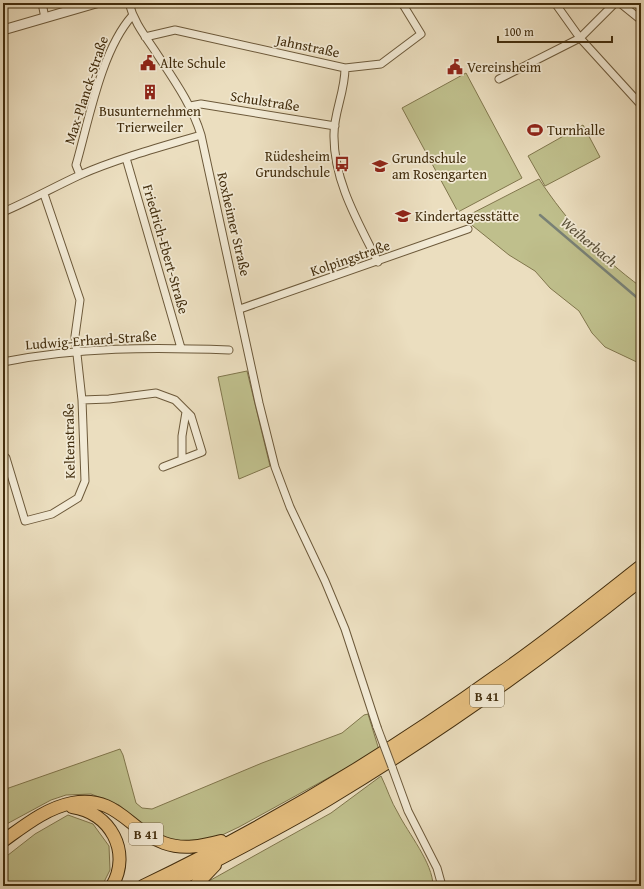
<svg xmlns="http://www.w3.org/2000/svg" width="644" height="889" viewBox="0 0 644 889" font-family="'Gentium Book Plus',serif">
<rect width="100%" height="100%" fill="#ebdebf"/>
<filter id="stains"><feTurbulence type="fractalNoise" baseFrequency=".005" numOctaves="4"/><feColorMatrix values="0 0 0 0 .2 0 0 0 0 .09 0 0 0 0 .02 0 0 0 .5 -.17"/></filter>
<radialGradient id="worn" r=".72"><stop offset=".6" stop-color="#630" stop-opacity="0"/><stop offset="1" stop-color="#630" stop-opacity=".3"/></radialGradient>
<path fill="#bfbf8c" stroke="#80764c" d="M466,73L522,178L458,212L402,108Z
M583,125L600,157L545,186L528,156Z
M539,179C568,223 599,256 641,287V364L605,347L592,333L579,311L550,288L535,271L509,255L463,218Z
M247,371L270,466L239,479L218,377Z
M368,714L379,750L239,827L220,836L188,843L162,838L140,823L119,805L91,794L66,795L51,800L3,826V790L120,749L123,755L136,803L142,808L152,809L262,763L342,733L364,715Z
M381,776C387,788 391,802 398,813C408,833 433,863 433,886H206L209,881L331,813Z
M68,815L93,824L109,846L110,870L102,886H3V859L35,834Z"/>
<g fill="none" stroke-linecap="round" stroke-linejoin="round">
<path stroke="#798176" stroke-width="2.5" d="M540,215L641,301"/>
<defs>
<path id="minor" d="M42,3L45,18
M129,3C134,23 146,37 157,54C174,80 192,105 201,135L259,403L275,467L290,507L325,581L345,629L377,727
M555,3L580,38L641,105
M620,3L641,20
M145,37L175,30L345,68L381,64L421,34L402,3
M345,68C345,92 334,112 334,134C333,180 358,222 378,262
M499,79L580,38L615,3
M190,106L201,104L335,126
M126,158L181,348
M80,175L76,165C89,120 101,51 132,16
M3,212C29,201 54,187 80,175C119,158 161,147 201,135
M240,309L468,229
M3,362C78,347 153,347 229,350
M82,400L109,399L156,393L175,400L191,416L202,452L163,467
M3,455L6,458L25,521L52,514L78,498L85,481L82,400L75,336L80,300L44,194
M182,459V436L186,412
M392,767L408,811L437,868L442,886"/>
<path id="tertiary" d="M3,30L96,3"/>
<path id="trunk" d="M72,807C110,812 132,852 112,886
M3,841C24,826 46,808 72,803C118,795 128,830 164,843C183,850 202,846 221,841
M143,886C268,826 386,755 499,674C548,640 594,603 641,566
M167,886C221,858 275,831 327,800C437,734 541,660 641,580
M195,886L215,865"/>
</defs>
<use href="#minor" stroke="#6c593a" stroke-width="9"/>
<use href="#tertiary" stroke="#6c593a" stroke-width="11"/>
<use href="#trunk" stroke="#422d0d" stroke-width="14"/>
<use href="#minor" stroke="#f2ead5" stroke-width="7"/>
<use href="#tertiary" stroke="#f2ead5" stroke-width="9"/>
<use href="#trunk" stroke="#e6bf80" stroke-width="12"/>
<defs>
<path id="minor-bridge" d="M377,727L392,767"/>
</defs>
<use href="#minor-bridge" stroke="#6c593a" stroke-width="9" stroke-linecap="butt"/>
<use href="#minor-bridge" stroke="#f2ead5" stroke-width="7"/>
</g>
<defs>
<symbol id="civic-bare" viewBox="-9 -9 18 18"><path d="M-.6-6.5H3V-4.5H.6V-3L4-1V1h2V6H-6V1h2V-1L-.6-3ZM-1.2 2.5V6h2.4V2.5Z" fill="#8f2418" stroke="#f2ead5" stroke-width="2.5" paint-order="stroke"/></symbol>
<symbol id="building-bare" viewBox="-9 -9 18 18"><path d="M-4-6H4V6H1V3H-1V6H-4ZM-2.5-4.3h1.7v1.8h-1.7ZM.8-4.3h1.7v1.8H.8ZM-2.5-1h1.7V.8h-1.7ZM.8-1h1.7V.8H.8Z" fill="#8f2418" stroke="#f2ead5" stroke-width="2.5" paint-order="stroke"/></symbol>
<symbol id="stadium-bare" viewBox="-9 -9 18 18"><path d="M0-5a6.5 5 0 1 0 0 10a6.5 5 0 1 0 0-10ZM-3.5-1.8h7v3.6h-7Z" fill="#8f2418" stroke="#f2ead5" stroke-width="2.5" paint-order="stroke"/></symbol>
<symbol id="bus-bare" viewBox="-9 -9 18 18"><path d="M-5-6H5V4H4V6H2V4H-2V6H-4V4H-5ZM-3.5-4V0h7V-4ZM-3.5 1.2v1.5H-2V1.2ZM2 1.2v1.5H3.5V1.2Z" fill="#8f2418" stroke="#f2ead5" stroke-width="2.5" paint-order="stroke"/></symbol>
<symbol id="school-bare" viewBox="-9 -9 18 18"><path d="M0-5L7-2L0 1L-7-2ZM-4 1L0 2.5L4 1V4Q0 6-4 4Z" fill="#8f2418" stroke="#f2ead5" stroke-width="2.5" paint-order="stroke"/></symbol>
</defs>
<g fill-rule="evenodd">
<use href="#civic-bare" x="137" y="52" width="22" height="22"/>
<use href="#civic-bare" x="444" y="56" width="22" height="22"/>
<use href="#building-bare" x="139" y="81" width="22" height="22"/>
<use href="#stadium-bare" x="524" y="119" width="22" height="22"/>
<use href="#bus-bare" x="331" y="153" width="22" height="22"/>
<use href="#school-bare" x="369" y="155" width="22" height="22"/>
<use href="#school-bare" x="392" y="205" width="22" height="22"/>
</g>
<g text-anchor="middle" stroke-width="3.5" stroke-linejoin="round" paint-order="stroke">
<g fill="#f2ead5" stroke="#776649" stroke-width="1">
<rect x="470" y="685" width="34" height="22" rx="3"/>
<rect x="129" y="823" width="34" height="22" rx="3"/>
</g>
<g font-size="13" font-weight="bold" fill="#422d0d">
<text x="487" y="701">B 41</text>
<text x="146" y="839">B 41</text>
</g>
<g font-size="14" fill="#422d0d" stroke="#f2ead5">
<text transform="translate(308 46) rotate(12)" y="5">Jahnstraße</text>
<text transform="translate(86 90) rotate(-72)" y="5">Max-Planck-Straße</text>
<text transform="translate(265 101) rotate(9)" y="5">Schulstraße</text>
<text transform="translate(234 224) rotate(77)" y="5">Roxheimer Straße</text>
<text transform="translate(166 249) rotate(74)" y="5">Friedrich-Ebert-Straße</text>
<text transform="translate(350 258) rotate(-19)" y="5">Kolpingstraße</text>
<text transform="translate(91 340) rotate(-4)" y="5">Ludwig-Erhard-Straße</text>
<text transform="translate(69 441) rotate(-91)" y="5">Keltenstraße</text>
</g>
<g font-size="14" fill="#422d0d" stroke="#f2ead5" text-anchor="start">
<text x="160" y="68">Alte Schule</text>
<text x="467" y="72">Vereinsheim</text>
<text x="150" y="116" text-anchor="middle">Busunternehmen<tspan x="150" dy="16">Trierweiler</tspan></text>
<text x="547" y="135">Turnhalle</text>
<text x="330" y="161" text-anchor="end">Rüdesheim<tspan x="330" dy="16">Grundschule</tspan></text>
<text x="392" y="163">Grundschule<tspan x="392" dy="16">am Rosengarten</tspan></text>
<text x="415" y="221">Kindertagesstätte</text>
</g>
<g font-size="15" font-style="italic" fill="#595039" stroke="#f2ead5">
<text transform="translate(589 242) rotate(40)" y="5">Weiherbach</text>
</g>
</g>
<rect width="644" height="889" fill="none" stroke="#ebdebf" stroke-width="16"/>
<rect x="4" y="4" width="636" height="881" fill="none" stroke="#422d0d" stroke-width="2"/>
<rect x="8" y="8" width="628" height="873" fill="none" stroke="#422d0d"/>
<path d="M498 36v6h114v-6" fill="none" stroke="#422d0d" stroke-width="2"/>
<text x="504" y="36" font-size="12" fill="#422d0d" stroke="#f2ead5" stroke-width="3" paint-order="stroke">100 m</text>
<rect width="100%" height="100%" filter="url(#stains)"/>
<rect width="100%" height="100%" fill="url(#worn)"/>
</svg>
